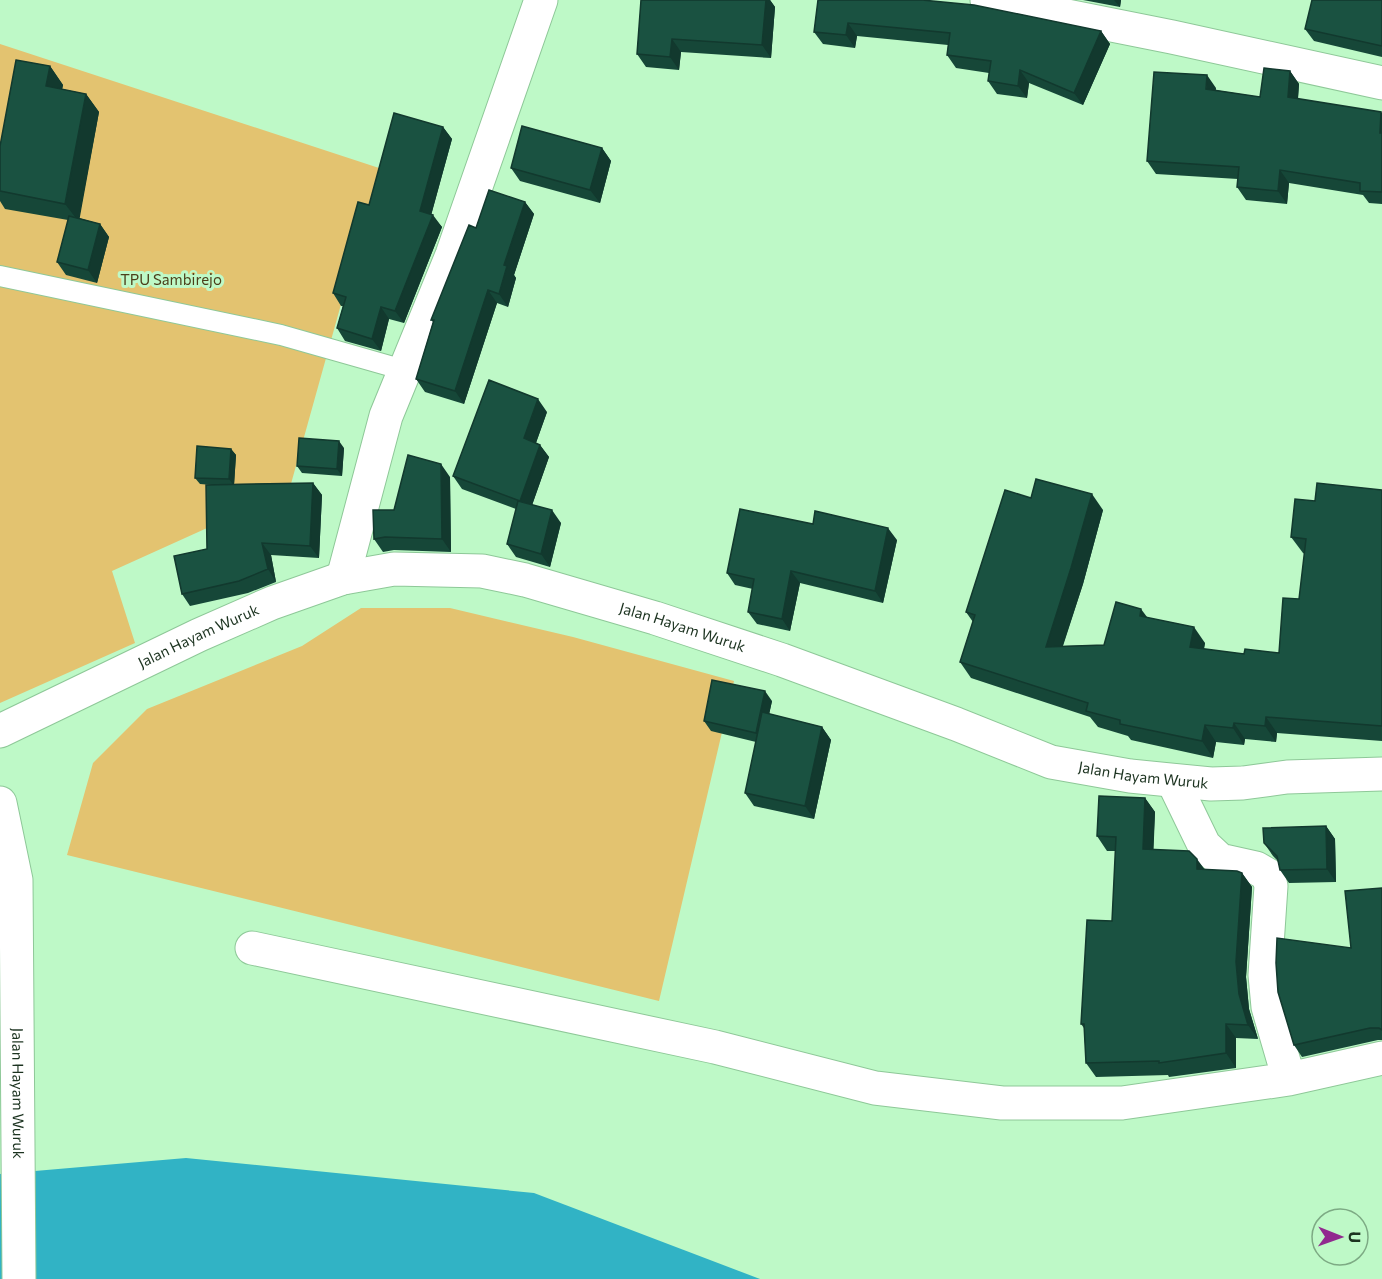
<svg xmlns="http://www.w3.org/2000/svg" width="1382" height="1279" viewBox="0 0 1382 1279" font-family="Commissioner,sans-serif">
<rect width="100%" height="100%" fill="#bef9c7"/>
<path fill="#e3c370" d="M0,44L379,168L289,491L112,571L135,643L0,703Z
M361,608H450L573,637L734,681L659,1001L67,855L93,763L147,709L302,646Z"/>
<path fill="#31b3c5" d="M186,1158L534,1193L760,1279H0V1174Z"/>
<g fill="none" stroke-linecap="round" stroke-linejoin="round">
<defs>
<path id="lane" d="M0,276L281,335L404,370"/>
<path id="street" d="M987,0L1172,37L1382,83
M343,578L386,416L452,255L541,0
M1173,781L1204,845L1220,860L1256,868L1268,875L1271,886L1265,975L1268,1007L1289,1079
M252,948L715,1047L875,1088L1002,1103H1122L1289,1079L1382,1058"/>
<g id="secondary">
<path id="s1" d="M0,731L199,635L272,603L343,578L394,569L482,571L525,580L655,618L782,660L956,724L1051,762L1130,776L1211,784L1243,783L1287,777L1382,774"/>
<path id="s2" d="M0,803L16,880L19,1279"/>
</g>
</defs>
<use href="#lane" stroke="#8ec898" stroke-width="22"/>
<use href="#street" stroke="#8ec898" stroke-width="35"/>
<use href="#secondary" stroke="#8ec898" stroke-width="35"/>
<use href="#lane" stroke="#fff" stroke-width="20"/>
<use href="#street" stroke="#fff" stroke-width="33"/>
<use href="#secondary" stroke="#fff" stroke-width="33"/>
</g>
<path fill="#164738" d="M641,0H770L775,7L771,58L681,52L679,70L646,67L637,54Z
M818,0L1101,31L1110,44L1083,105L1029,83L1027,98L997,94L988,81L989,73L956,68L947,55L948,45L857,36L855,48L823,44L814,32Z
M1083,0H1121L1120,7Z
M1382,0V57L1314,41L1305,29Z
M50,66L63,85L62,89L86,94L99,112L79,218L100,224L109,237L97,283L66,275L57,262L68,220L5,209L0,201V146Z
M1290,71L1299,84L1298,99L1382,113V204L1369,203L1363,195L1289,183L1287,204L1246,200L1237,187L1238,179L1156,174L1147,161L1216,88L1215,90L1260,97Z
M443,127L452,139L431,215L442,227L404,323L389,319L381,351L345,341L337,328L343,306H341L333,293L369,205Z
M602,148L611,161L600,203L520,181L511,168Z
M525,202L534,214L514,275L516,278L508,307L497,303L464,404L425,392L416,379L433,322L431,320L476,228Z
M547,412L536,443L540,445L549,457L532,505L561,523L550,567L516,557L507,544L516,509L462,489L453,476Z
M344,448L342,476L302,473L297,466Z
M231,449L236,455L234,484L313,483L322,495L319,558L271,555L276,582L248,593L190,606L182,594L207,549L212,485L200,484L195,478Z
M450,477L451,552L394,550L383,552L374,539L394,510Z
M1382,490V741L1277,733L1276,742L1245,739L1244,745L1216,742L1213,758L1131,740L1128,736L1098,727L1090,717L971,678L960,662L973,622L966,612L1031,498L1103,510L1083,584L1063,646L1104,645L1147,617L1205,643L1204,649L1244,654L1279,653L1299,599L1305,554L1303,553L1291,537L1315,501Z
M897,540L883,603L800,583L790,631L757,624L748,612L753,589L735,585L727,573Z
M772,701L769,714L822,727L831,740L814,819L754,806L745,793L756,742L711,731L704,721Z
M1145,798L1155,812L1153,850L1204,869L1242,873L1252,887L1246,977L1249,1009L1258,1039L1236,1038V1068L1169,1077L1168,1075L1096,1077L1086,1063L1084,1028L1081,1024L1112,921L1116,851H1107L1097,836Z
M1326,826L1335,839L1336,882L1289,883L1280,870L1278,861L1273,856L1264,843Z
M1382,888V1040H1378L1302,1057L1294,1045L1351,948Z"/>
<path fill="#12392e" d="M766,0H770L775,7L771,58L762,45Z
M1114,0H1121L1120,7Z
M848,23L857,36L855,48L846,35Z
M1101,31L1110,44L1083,105L1074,93Z
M672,39L681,52L679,70L670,57Z
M50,66L63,85L59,105L46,86Z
M1020,70L1029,83L1027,98L1018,86Z
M1290,71L1299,84L1297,110L1288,97Z
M1207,75L1216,88L1215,102L1206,89Z
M86,94L99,112L79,222L65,204Z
M1381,112L1382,113V135L1380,133Z
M443,127L452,139L429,223L420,211Z
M602,148L611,161L600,203L590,190Z
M1280,170L1289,183L1287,204L1278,191Z
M525,202L534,214L514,275L516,278L508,307L499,294L504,265Z
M433,215L442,227L404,323L395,311Z
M100,224L109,237L97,283L88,270Z
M488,290L497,303L464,404L455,391Z
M381,307L389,319L381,351L372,339Z
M538,399L547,412L533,451L524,438Z
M339,441L344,448L342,476L337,469Z
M540,445L549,457L529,514L520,501Z
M231,449L236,455L234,486L229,479Z
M441,464L450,477L451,552L442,539Z
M313,483L322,495L319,558L310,546Z
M1092,494L1103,510L1083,584L1057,663L1046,647Z
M552,510L561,523L550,567L541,554Z
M888,528L897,540L883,603L875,591Z
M262,543L271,555L276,582L268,569Z
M791,571L800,583L790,631L782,619Z
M1141,609L1153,625L1140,616Z
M1194,627L1205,643L1201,663L1190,647Z
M765,691L772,701L763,743L756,733Z
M1266,717L1277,733L1276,742L1265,726Z
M1234,723L1245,739L1244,745L1233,728Z
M1205,725L1216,742L1213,758L1202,741Z
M822,727L831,740L814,819L805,806Z
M1145,798L1155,812L1153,864L1143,849Z
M1326,826L1335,839L1336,882L1327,869Z
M1197,859L1208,874L1197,869Z
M1242,873L1252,887L1246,977L1249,1009L1258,1039L1248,1025L1239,994L1236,962Z
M1226,1024L1236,1038V1068L1226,1053Z"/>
<path fill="#1a5241" stroke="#12392e" stroke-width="1.5" d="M641,0H766L762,45L672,39L670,57L637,54Z
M818,0H922L974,5L1101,31L1074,93L1020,70L1018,86L988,81L991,61L947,55L950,33L848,23L846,35L814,32Z
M1312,0H1382V46L1305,29Z
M16,60L50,66L46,86L86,94L65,204L0,191V146Z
M1264,68L1290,71L1288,97L1381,112L1380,133H1382V192L1360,191V183L1280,170L1278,191L1237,187L1239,167L1147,161L1154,72L1207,75L1206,89L1260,97Z
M394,113L443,127L420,211L433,215L395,311L381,307L372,339L337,328L346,297L333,293L358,202L369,205Z
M522,126L602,148L590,190L511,168Z
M489,190L525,202L504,265L507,266L499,294L488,290L455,391L416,379L434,320H431L469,225L476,228Z
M69,216L100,224L88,270L57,262Z
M489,380L538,399L524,438L540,445L520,501L453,476Z
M299,438L339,441L337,469L297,466Z
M197,446L231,449L229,479L195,478Z
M408,455L441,464L442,539L385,537L374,539L373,510H394Z
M1036,479L1092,494L1071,568L1046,647L1104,645L1116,602L1141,609L1140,616L1194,627L1190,647L1244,654L1245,649L1279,653L1283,598L1299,599L1306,539L1291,537L1295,499L1315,501L1317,483L1382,490V726L1266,717L1265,726L1234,723L1233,728L1205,725L1202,741L1120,724V720L1086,711L1088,703L960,662L975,615L966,612L1005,490L1031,498Z
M313,483L310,546L262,543L268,569L239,581L182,594L174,556L207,549L206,485Z
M518,501L552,510L541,554L507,544Z
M740,509L813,524L815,511L888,528L875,591L791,571L782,619L748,612L754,579L727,573Z
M712,680L765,691L756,733L704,721Z
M762,712L822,727L805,806L745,793Z
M1099,796L1145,798L1143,849L1189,851L1197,859V869L1237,871L1242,873L1236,962L1239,994L1248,1025L1226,1024V1053L1159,1063V1061L1086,1063L1084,1024H1081L1087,920L1112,921L1116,837L1097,836Z
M1326,826L1327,869L1280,870L1277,856L1264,843L1263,828Z
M1382,888V1030L1379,1028H1370L1294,1045L1278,992L1276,963L1277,938L1351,948L1345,891Z"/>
<g text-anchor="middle" stroke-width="6" stroke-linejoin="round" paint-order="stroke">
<g font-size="15" fill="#4c3e1a" stroke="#bef9c7">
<text x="171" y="285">TPU Sambirejo</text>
</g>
<g font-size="15" fill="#1c3320" stroke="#bef9c7">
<text dy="5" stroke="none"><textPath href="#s1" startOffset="724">Jalan Hayam Wuruk</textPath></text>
<text dy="5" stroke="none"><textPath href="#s1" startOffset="220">Jalan Hayam Wuruk</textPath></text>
<text dy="5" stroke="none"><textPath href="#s1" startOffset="1210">Jalan Hayam Wuruk</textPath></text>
<text dy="5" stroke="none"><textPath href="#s2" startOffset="292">Jalan Hayam Wuruk</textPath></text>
</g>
</g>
<g transform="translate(1340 1237) rotate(91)"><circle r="28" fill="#bef9c7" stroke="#7daa84" stroke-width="1.5"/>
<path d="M0-4.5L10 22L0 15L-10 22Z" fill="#912a8f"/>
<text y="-9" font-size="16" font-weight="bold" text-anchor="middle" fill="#1c3320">U</text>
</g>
</svg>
